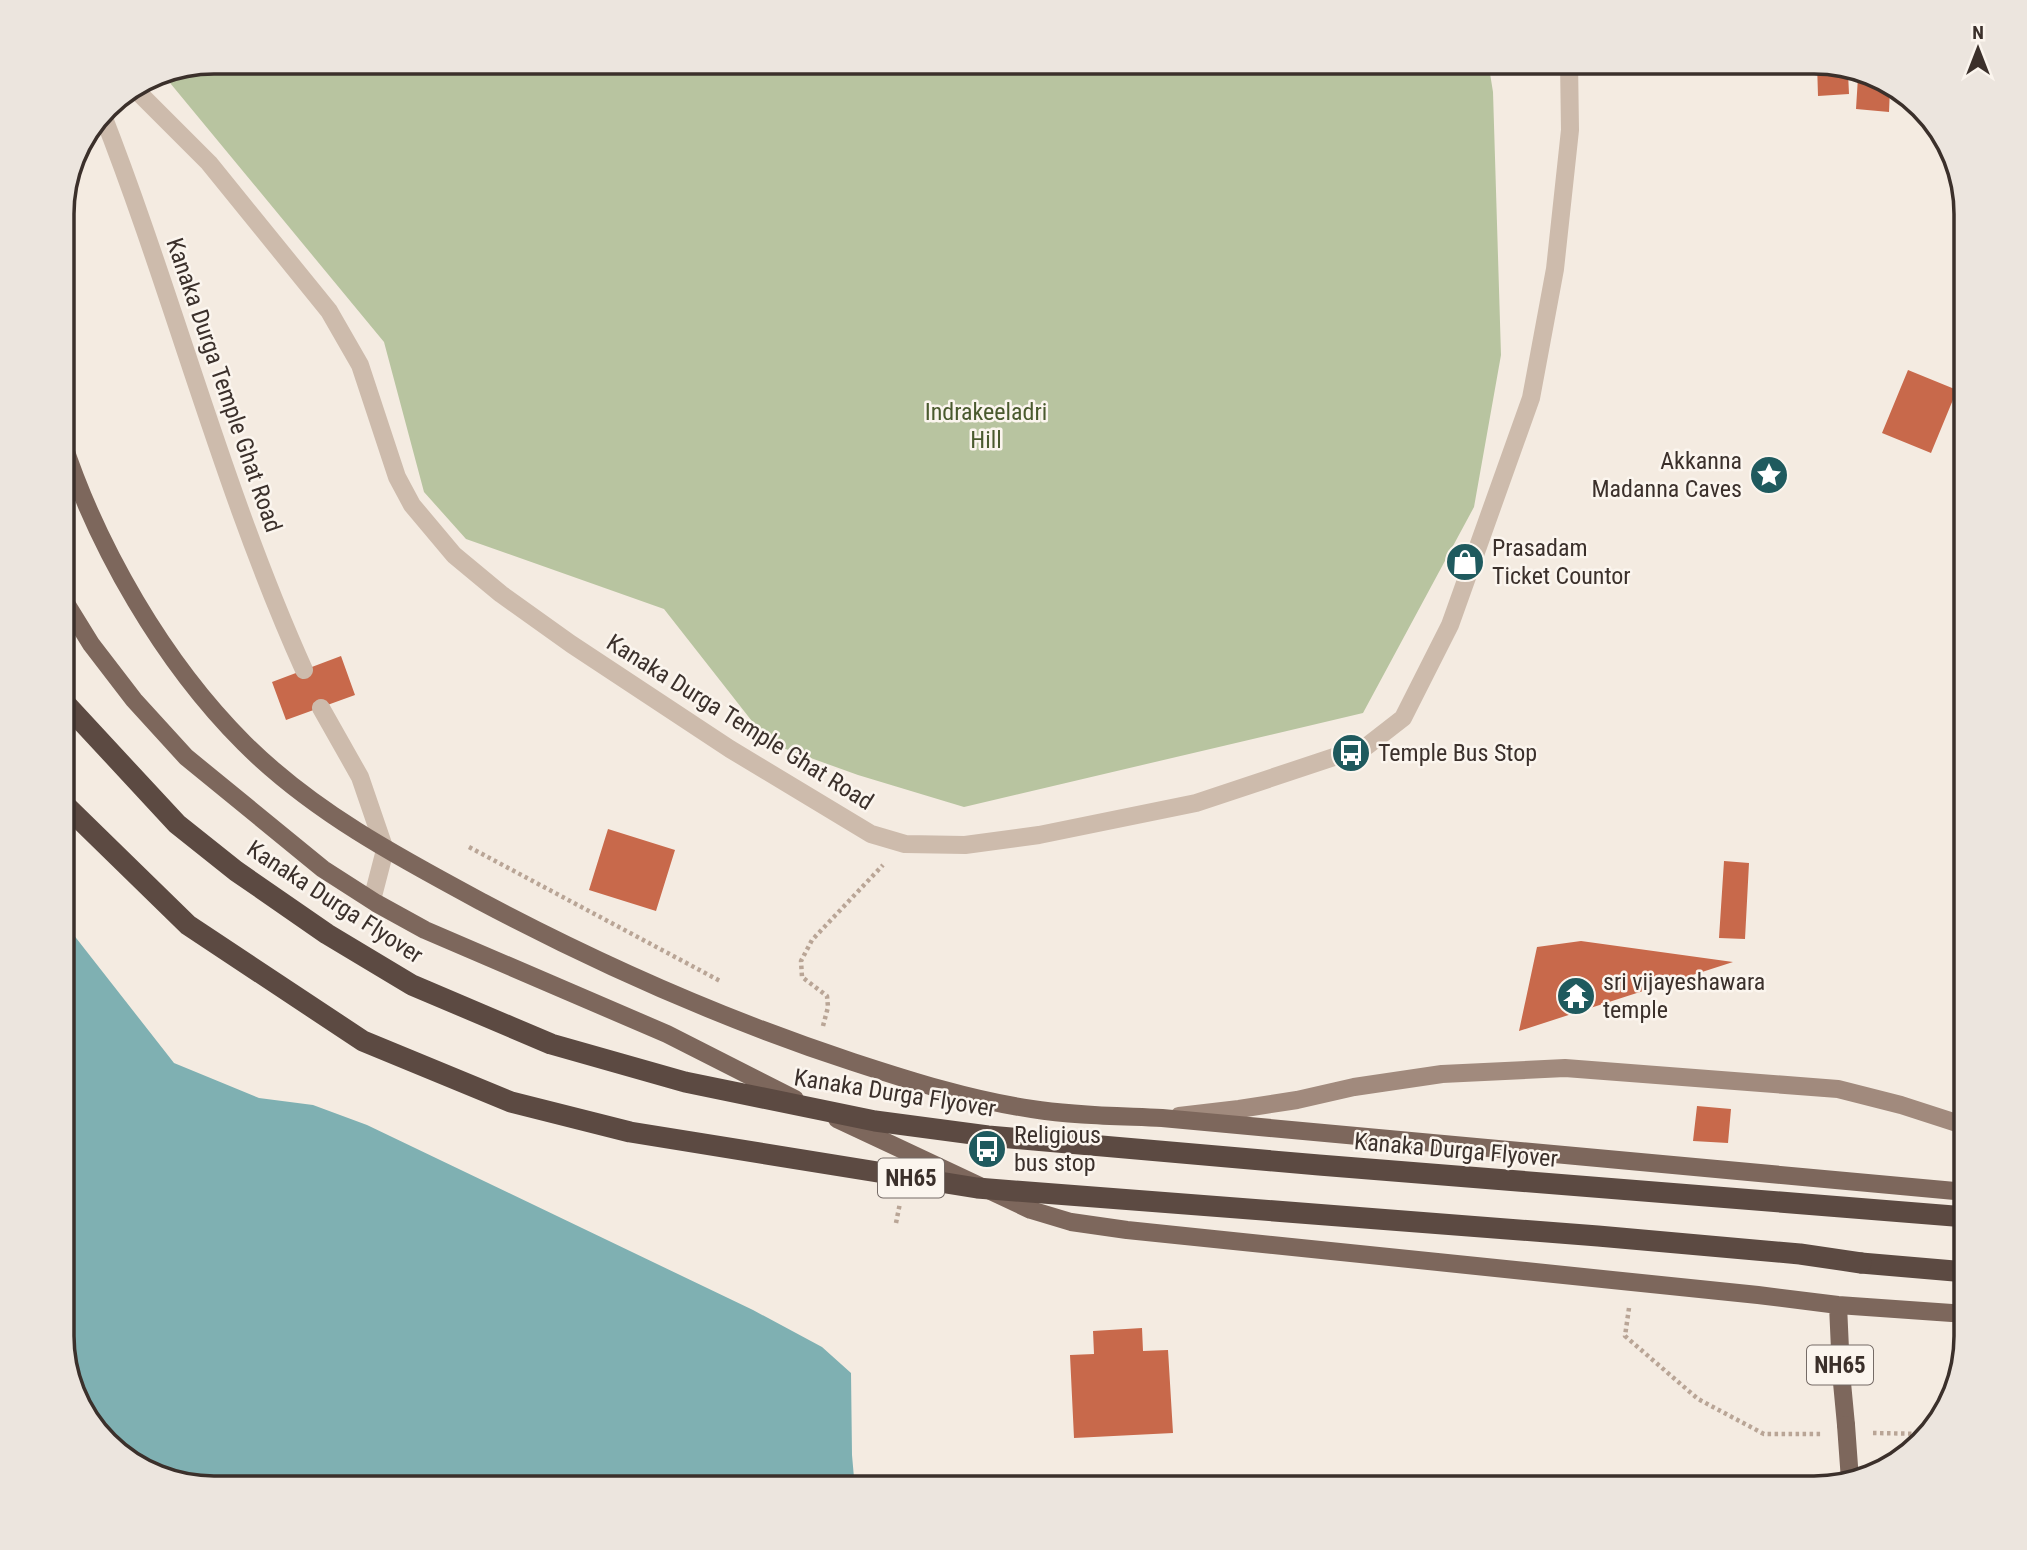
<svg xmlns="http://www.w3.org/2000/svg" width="2027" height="1550" viewBox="0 0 2027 1550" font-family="'Roboto Condensed',sans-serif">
<rect width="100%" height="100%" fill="#f4ebe1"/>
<path fill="#b8c4a0" d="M214,61H1488L1493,92L1501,355L1474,507L1363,713L964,807L858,775L769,743L664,609L466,539L424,492L384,342L161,72Z"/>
<path fill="#7fb0b2" d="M62,920L174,1063L259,1098L313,1105L367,1125L753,1310L822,1347L851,1373L852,1455L855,1489H213L121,1457L77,1404L62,1346Z"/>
<path fill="#c8694b" d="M1817,63L1848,73L1849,94L1818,96Z
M1858,77L1890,88L1889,112L1856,109Z
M1908,370L1957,390L1931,453L1882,433Z
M341,656L355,695L286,720L272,682Z
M608,829L675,850L656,911L589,890Z
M1724,861L1749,863L1745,939L1719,938Z
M1581,941L1733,962L1519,1031L1537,947Z
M1697,1106L1731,1109L1728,1143L1693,1141Z
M1142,1328L1143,1351L1168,1350L1173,1433L1074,1438L1070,1355L1094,1354L1093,1331Z"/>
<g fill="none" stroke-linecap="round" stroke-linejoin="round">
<path stroke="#b9a596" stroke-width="4.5" stroke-dasharray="3.5 3.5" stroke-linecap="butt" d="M469,847L722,982
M823,1026L828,1007L827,996L802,977L801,961L812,940L883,865
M896,1223L900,1203
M1629,1308L1625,1336L1698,1399L1764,1434H1822
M1873,1433L1929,1434"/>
<path stroke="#cdbbac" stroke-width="18" d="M133,87L209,163L329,311L360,365L397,477L412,505L454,555L501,594L571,644L730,749L871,834L905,844L965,845L1039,835L1196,803L1367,746L1403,718L1450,625L1531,398L1555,269L1570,130L1569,61
M102,113C174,297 223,490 304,670
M321,708L360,777L385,850L372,900
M1966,820L1963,855L1966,907"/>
<path stroke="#a18a7d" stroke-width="18" d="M1179,1116L1239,1109L1297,1100L1354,1087L1442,1074L1565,1068L1838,1089L1901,1105L1966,1126"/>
<path stroke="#7d675c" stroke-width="18" d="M62,440C97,547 163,662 244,743C312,811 398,857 482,902C601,965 725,1020 853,1062C911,1081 971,1100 1032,1109C1075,1116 1119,1116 1162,1118L1966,1192
M62,597L91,644L134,700L186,757L323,869L376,903L425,930L667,1034L795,1099
M837,1119L1031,1210L1071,1222L1127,1230L1758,1295L1838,1305L1966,1314
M1838,1305L1841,1372L1846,1425"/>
<path stroke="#5c4a42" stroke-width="21" d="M1861,1263L1966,1272"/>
<path stroke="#7d675c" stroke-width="18" d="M1846,1425L1850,1480"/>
<path stroke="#5c4a42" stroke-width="21" d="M62,700L177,824L236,871L327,934L412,985L551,1044L685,1082L875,1121L988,1136L1319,1165L1966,1217
M62,802L188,925L363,1041L511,1102L630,1132L977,1188L1598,1236L1800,1254L1861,1263"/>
</g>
<defs>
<symbol id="sight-disc" viewBox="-11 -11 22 22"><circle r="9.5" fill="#1f5a5e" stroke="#fbf5ee"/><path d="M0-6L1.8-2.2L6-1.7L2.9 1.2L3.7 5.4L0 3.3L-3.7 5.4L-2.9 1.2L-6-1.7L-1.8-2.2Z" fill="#fff"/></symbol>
<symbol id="shop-disc" viewBox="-11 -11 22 22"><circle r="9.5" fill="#1f5a5e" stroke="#fbf5ee"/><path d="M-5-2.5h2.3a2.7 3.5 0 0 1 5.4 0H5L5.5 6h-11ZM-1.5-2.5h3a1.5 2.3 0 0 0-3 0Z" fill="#fff"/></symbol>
<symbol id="bus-disc" viewBox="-11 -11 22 22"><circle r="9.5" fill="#1f5a5e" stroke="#fbf5ee"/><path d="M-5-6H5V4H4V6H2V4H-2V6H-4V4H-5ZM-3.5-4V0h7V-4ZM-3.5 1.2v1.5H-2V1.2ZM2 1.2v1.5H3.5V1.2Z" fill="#fff"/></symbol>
<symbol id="temple-disc" viewBox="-11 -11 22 22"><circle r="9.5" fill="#1f5a5e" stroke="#fbf5ee"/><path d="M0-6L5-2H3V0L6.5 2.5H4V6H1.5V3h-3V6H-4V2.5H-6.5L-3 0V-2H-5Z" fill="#fff"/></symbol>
</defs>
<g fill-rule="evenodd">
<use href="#sight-disc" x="1747" y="453" width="44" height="44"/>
<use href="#shop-disc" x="1443" y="540" width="44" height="44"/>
<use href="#bus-disc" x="1329" y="731" width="44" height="44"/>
<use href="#temple-disc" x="1554" y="974" width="44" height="44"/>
<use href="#bus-disc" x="965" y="1127" width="44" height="44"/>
</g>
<g text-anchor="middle" stroke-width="5" stroke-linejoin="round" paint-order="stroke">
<g fill="#fbf5ee" stroke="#756b66" stroke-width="2">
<rect x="878" y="1158.5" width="66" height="39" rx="5"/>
<rect x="1807" y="1345.5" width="66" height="39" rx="5"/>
</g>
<g font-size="23" font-weight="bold" fill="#3b302b">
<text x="911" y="1186">NH65</text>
<text x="1840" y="1373">NH65</text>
</g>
<g font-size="24" fill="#3b302b" stroke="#fbf5ee">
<text transform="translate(224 385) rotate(71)" y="8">Kanaka Durga Temple Ghat Road</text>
<text transform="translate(740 722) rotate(32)" y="8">Kanaka Durga Temple Ghat Road</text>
<text transform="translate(335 902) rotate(33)" y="8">Kanaka Durga Flyover</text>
<text transform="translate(895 1093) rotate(9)" y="8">Kanaka Durga Flyover</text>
<text transform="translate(1456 1150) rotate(5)" y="8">Kanaka Durga Flyover</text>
</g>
<g font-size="24" fill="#4a5a2e" stroke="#fbf5ee">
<text x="986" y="420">Indrakeeladri<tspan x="986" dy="28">Hill</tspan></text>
</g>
<g font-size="24" fill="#3b302b" stroke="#fbf5ee" text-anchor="start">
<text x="1742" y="469" text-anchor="end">Akkanna<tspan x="1742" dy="28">Madanna Caves</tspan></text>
<text x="1492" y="556">Prasadam<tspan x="1492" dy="28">Ticket Countor</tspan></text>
<text x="1378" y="761">Temple Bus Stop</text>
<text x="1603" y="990">sri vijayeshawara<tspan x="1603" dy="28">temple</tspan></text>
<text x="1014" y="1143">Religious<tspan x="1014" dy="28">bus stop</tspan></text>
</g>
</g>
<path d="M0 0H2027V1550H0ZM214 74H1814A140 140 0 0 1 1954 214V1336A140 140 0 0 1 1814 1476H214A140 140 0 0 1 74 1336V214A140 140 0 0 1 214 74Z" fill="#ece5de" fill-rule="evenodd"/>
<path fill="none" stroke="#3b302b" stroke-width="3.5" d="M214 74H1814A140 140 0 0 1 1954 214V1336A140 140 0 0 1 1814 1476H214A140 140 0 0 1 74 1336V214A140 140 0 0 1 214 74Z"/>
<g transform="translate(1978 49)" stroke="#fbf5ee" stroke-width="5" paint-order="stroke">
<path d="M0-5L12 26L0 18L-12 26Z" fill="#3b302b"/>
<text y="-10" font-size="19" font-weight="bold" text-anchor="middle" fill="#3b302b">N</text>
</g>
</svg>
